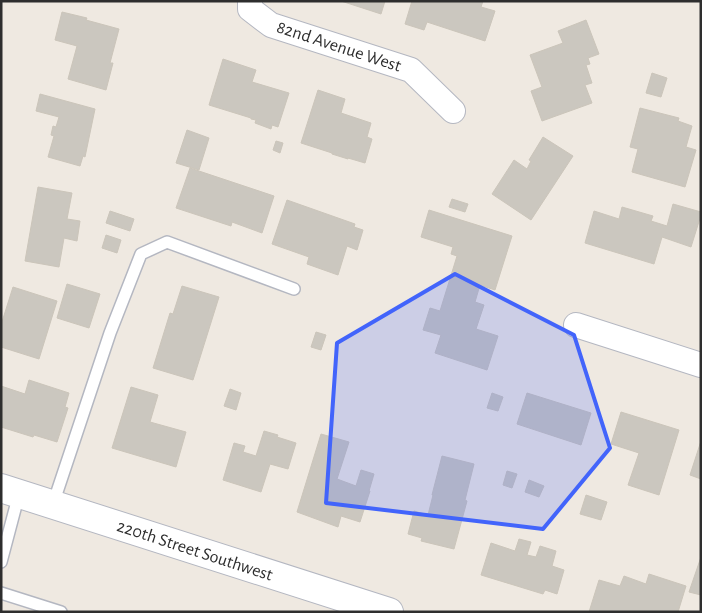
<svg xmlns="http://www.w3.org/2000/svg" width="702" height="613" viewBox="0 0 702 613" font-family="'Alegreya Sans',sans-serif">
<rect width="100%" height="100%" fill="#efe9e1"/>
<path fill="#cbc7bf" stroke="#cbc5ba" d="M341,1H385L381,14Z
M412,1H483L481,7L495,11L485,41L427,22L424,30L405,24Z
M62,12L87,18L86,20L119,29L110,63H113L106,90L68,79L77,46L55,40Z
M586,20L599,54L588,58L590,64L586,65L592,83L585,85L592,103L542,121L531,91L542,87L530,55L563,43L558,31Z
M223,59L256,70L252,82L289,93L278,127L272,125L271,129L255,123L256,120L251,119V118L209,105Z
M652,73L667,78L661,97L646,93Z
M318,90L345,99L341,113L371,123L367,137L372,139L365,163L348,158V159L332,154V153L301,143Z
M40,94L95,109L85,157L83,156L80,166L48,157L54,136L51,135L53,126L56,127L59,117L36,111Z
M640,108L679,118L678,121L692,126L686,147L696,150L685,187L632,172L638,149L630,147Z
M187,130L209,138L199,170L176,163Z
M543,137L573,156L531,220L492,194L514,160L527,169L531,161L529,160Z
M276,141L283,143L280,153L273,150Z
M190,168L274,196L262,233L232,222L231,226L176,208Z
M38,187L72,193L67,219L80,221L77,241L64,238L59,267L25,261Z
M452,199L468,204L465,212L449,207Z
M287,200L355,224L354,227L363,230L357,250L347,246L338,275L307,264L309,257L272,244Z
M673,204L701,212V215L691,247L662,237L654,264L585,243L594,211L619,219L622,207L653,216L651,221L667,226Z
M429,210L512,236L495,290L480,285L475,302L484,305L476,329L498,336L487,370L435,353L441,335L423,330L430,308L440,311L457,256L451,254L453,247L421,237Z
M110,211L134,219L130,231L106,223Z
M106,235L121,240L117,253L102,248Z
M67,284L100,294L89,328L57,318Z
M182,286L219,297L193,380L153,368L170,313L173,314Z
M13,287L57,301L39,359L1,347V325Z
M316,332L326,335L321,350L311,347Z
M29,380L69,393L65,407L68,408L57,442L34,435L33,437L1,427V386L25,394Z
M131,387L158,395L150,422L186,432L176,467L112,448Z
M230,389L241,393L236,410L224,406Z
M492,393L503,397L498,411L487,408Z
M527,393L591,413L581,445L517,424Z
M621,412L679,430L659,495L628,485L639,453L611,444Z
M264,431L278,435L277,437L296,443L288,469L270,464L261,492L223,480L234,443L245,446L243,452L256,456Z
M321,434L349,442L337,479L356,486L361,470L374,474L369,491H370L360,522L341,516L338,527L297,512Z
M701,441V479L690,475Z
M442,456L474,464L465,500L467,501L454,549L421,541L422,538L408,534L414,511L428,515L433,495H432Z
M507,471L517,474L512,488L503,485Z
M529,480L544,486L539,497L525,492Z
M586,495L607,502L601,520L580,514Z
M519,539L531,542L527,555L536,557L540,546L556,551L552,566L564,570L557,594L545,590L543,594L481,575L491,543L515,551Z
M701,557V595L689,592Z
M649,574L686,586L678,612H589L599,580L620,586L624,576L646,584Z"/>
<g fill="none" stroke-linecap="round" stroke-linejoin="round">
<defs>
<path id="lane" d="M53,504L110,333L141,254L167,242L294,289
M1,562L19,494
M1,593L61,612"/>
<path id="street" d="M250,1V9L271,25L411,70L453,111
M576,325L701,365"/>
<path id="secondary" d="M1,488L389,612"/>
</defs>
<use href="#lane" stroke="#b4b7c1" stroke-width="14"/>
<use href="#street" stroke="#b4b7c1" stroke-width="26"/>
<use href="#secondary" stroke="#b4b7c1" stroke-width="30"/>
<use href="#lane" stroke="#fff" stroke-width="11"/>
<use href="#street" stroke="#fff" stroke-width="24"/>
<use href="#secondary" stroke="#fff" stroke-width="28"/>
</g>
<path fill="#4264fb" fill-opacity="0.2" stroke="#4264fb" stroke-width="4" stroke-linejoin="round" d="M455,274L574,335L610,448L543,529L326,503L337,343Z"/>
<g text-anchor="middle" stroke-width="5" stroke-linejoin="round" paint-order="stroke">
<g font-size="18" fill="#2e2e2e" stroke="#fff">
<text transform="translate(339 46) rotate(18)" y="6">82nd Avenue West</text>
<text transform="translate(195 550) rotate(18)" y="6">220th Street Southwest</text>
</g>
</g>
<rect width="702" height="613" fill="none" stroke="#2e2e2e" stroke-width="5"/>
</svg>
